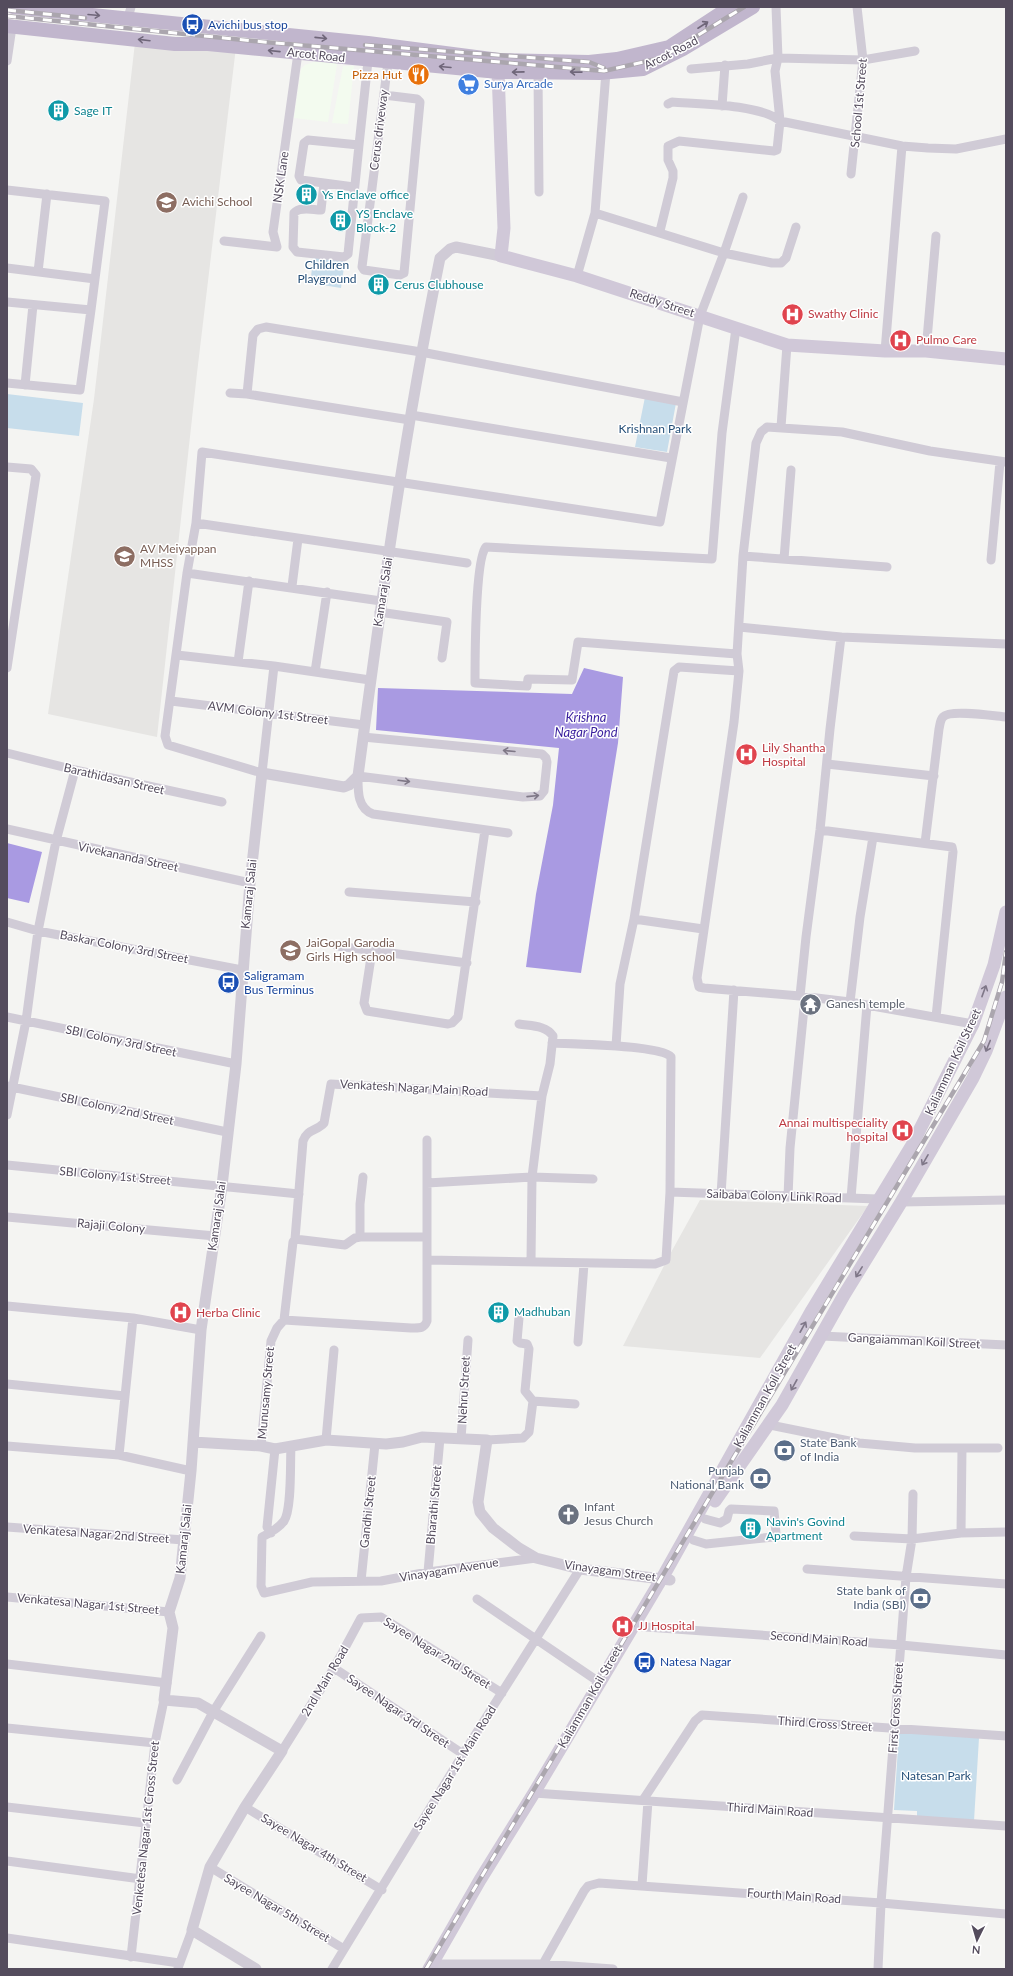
<svg xmlns="http://www.w3.org/2000/svg" width="1013" height="1976" viewBox="0 0 1013 1976" font-family="Lato,sans-serif">
<rect width="100%" height="100%" fill="#f4f4f2"/>
<path fill="#f3fbef" d="M331,59L337,64L328,122L294,118L301,69L305,65L316,61Z
M343,66H354L348,124L332,123Z"/>
<path fill="#e6e5e3" d="M136,34L236,47L197,373L157,737L48,714L94,399Z
M700,1200L868,1206L760,1358L623,1346L669,1256Z"/>
<path fill="#c7ddeb" d="M314,255L345,260L341,288L310,283Z
M7,394L83,403L79,436L7,428Z
M645,397L676,403L667,452L635,447Z
M899,1732L979,1738L974,1821L917,1817V1811L894,1810Z"/>
<path fill="#a99ae2" d="M584,668L623,677L618,743L581,973L526,967L536,894L553,805L559,748L376,730L378,688L572,694Z
M7,843L42,852L29,903L7,898Z"/>
<g fill="none" stroke-linecap="round" stroke-linejoin="round">
<path stroke="#d0cbd6" stroke-width="9" d="M128,18L131,7
M7,61L12,27
M691,69L748,64L778,58L863,60L915,51
M538,72L539,192
M384,95L417,99L420,102L404,273L400,275L364,270L362,267L388,62
M668,104L672,102C699,104 760,104 780,121L902,146L928,148L956,149L1006,139
M722,106L725,65
M851,174L863,60L857,7
M324,183L301,180L299,176L304,143L308,140L359,145L368,61
M354,187L324,183L321,210C313,210 300,206 294,213L293,247L297,252L344,257L348,254L359,145
M7,190L105,201L95,279L7,268
M595,213L724,253L772,263H781L786,258L796,227
M660,231L673,178V171L668,160V146L679,141L774,151L777,150L780,121L775,71L778,58L776,7
M224,241L277,247L273,232L298,53
M38,272L47,194
M577,276L595,213L606,72
M7,302L91,310L95,279
M736,328L722,433L712,559L486,547C475,558 475,663 475,683L527,686L528,679L572,680L578,642L737,654
M885,351L902,146
M926,351L936,236
M7,383L80,390L91,310
M25,385L33,305
M230,393L247,394L253,335L258,329L266,327L421,352L683,402
M247,394L410,420
M411,415L671,458
M781,427L787,345
M7,467L31,469L36,475L7,668
M196,523L467,563
M743,556L887,567
M784,559L791,470
M991,560L1000,462
M187,573L381,601
M292,586L298,539
M379,612L447,622L442,658
M739,627L841,637L1006,644
M177,655L274,666L370,680
M238,662L249,581
M274,666L262,773L168,745L165,736L187,573L196,523L202,452L660,522L700,316L724,253L743,197
M315,672L327,592
M171,701L364,725
M363,737L542,754L546,758L547,762L544,791L540,796L523,797L358,776C358,790 357,808 373,814L508,833
M7,753L75,770L222,802
M827,764L934,776
M7,829L250,883
M820,830L952,847L953,852L936,1017
M925,843L939,729C940,725 940,720 943,717C950,709 994,716 1006,717
M349,892L476,902
M634,919L703,929
M7,922L38,931L242,970
M337,946L467,963
M372,951L364,1003L367,1011L448,1024L452,1023L458,1017L485,830
M800,996L806,937L820,830L830,729L841,637
M850,1002L860,917L873,837
M7,1017L236,1064
M519,1024C530,1026 546,1025 553,1036L550,1064L542,1096L532,1177L531,1261
M973,1024L850,1002L800,996L704,988L699,987L697,978L734,722L739,671L737,654L743,556L756,443L761,432L767,427L842,432L930,451L1006,462
M616,1046L620,984L634,919L674,671L679,667L739,671
M7,1086L227,1132
M7,1115L26,1021L38,931L56,841L75,770
M7,1165L299,1194
M427,1183L532,1177L593,1179
M670,1192L878,1199
M721,1195L734,990
M788,1197L790,1148L805,998
M851,1198L867,1005
M902,1202L1006,1200
M7,1217L215,1236
M360,1237V1204L363,1177
M295,1239L345,1245L355,1238L360,1237H426
M427,1260L655,1264L666,1260L670,1192L671,1057C661,1045 571,1044 552,1043
M7,1306L133,1318L201,1330
M284,1320L293,1242L295,1239L303,1141C307,1129 317,1131 324,1123L331,1084L542,1096
M284,1320L411,1328C419,1328 424,1329 427,1321V1140
M822,1336L1006,1345
M578,1342L584,1264
M7,1384L125,1396
M533,1401L575,1404
M770,1425L859,1443L915,1448H998
M461,1439L468,1340
M326,1440L334,1350
M487,1440L523,1438L529,1432L533,1401L525,1391L529,1349L527,1344L520,1343L517,1341L519,1318
M7,1446L119,1455L191,1471
M261,1446L271,1341L277,1328L284,1320
M291,1447C290,1462 292,1510 284,1521C279,1528 270,1533 262,1537L261,1586L264,1593L312,1582L381,1581L428,1572L536,1558
M119,1455L133,1318
M7,1527L184,1540
M271,1533L267,1527L275,1449
M961,1533L962,1448
M854,1536L912,1539L961,1533L1006,1532
M693,1540L706,1544L773,1537L776,1534L774,1511L731,1509L729,1511L727,1519L720,1523L705,1519
M807,1569L1006,1584
M428,1572L440,1438
M361,1581L375,1444
M7,1597L169,1612
M477,1599L599,1682
M632,1626L901,1645L1006,1655
M7,1664L167,1683
M334,1668L463,1754
M7,1728L155,1743
M282,1751L334,1668L361,1618L381,1617L502,1693
M177,1780L213,1712L261,1636
M534,1793L1006,1826
M643,1800L695,1721L702,1715L1006,1736
M7,1807L145,1823
M245,1807L382,1890
M7,1861L141,1879
M210,1867L344,1949
M642,1885L648,1801
M7,1938L179,1963
M131,1957L155,1743L164,1700
M432,1964H543L613,1969
M543,1964L584,1891L588,1886L599,1883L881,1903L1006,1914
M178,1968L192,1930
M332,1969L463,1754L580,1569
M878,1969L881,1903L906,1577L912,1539L913,1494"/>
<path stroke="#d0cbd6" stroke-width="11" d="M193,1442L261,1446L275,1449L326,1440L386,1444L403,1442L422,1437L487,1440L478,1502L480,1512L493,1528L519,1548L536,1558L580,1569L670,1580
M256,1969L192,1930L210,1867L245,1807L282,1751L198,1703L164,1700L173,1628L169,1612L180,1578L191,1471L201,1330L222,1186L236,1064L250,883L262,773L344,787L349,785L358,776C381,602 405,429 440,258L450,249L456,247L501,256"/>
<path stroke="#d0c8d8" stroke-width="13" d="M498,72L504,228L501,256L577,276L787,345L885,351H926L1006,359
M715,1501L782,1405L844,1295L900,1204L973,1078L986,1051L1006,997
M429,1969L480,1880L534,1793L665,1573L812,1310L912,1145L973,1024L994,965L1006,912"/>
<path stroke="#c1b6cd" stroke-width="14" d="M13,7L368,43L499,60L589,62L617,59L669,47L730,7
M7,26L175,44H208L498,72L600,73L643,69L683,49L753,7"/>
<defs>
<path id="rail" d="M7,10L85,18
M7,16L264,42L604,71L661,58L744,7
M365,45L589,62L604,68
M426,1969L984,1041L1002,982L1006,952"/>
</defs>
<use href="#rail" stroke="#aba6ae" stroke-width="4.5"/>
<use href="#rail" stroke="#fff" stroke-width="3" stroke-dasharray="9" stroke-linecap="butt"/>
</g>
<defs><path id="oneway-shaft" d="M-6 0H5M1.5-3L5.5 0L1.5 3" fill="none" stroke-width="1.6" stroke-linecap="round" stroke-linejoin="round"/></defs>
<g stroke="#6f6679">
<use href="#oneway-shaft" transform="translate(94 15) rotate(5)"/>
<use href="#oneway-shaft" transform="translate(703 25) rotate(-33)"/>
<use href="#oneway-shaft" transform="translate(321 38) rotate(6)"/>
<use href="#oneway-shaft" transform="translate(144 40) rotate(-173)"/>
<use href="#oneway-shaft" transform="translate(274 51) rotate(-174)"/>
<use href="#oneway-shaft" transform="translate(445 67) rotate(-175)"/>
<use href="#oneway-shaft" transform="translate(518 72) rotate(179)"/>
<use href="#oneway-shaft" transform="translate(576 72) rotate(-179)"/>
</g>
<g stroke="#7f7887">
<use href="#oneway-shaft" transform="translate(509 751) rotate(-175)"/>
<use href="#oneway-shaft" transform="translate(404 781) rotate(7)"/>
<use href="#oneway-shaft" transform="translate(533 796) rotate(-6)"/>
</g>
<g stroke="#7f7788">
<use href="#oneway-shaft" transform="translate(984 991) rotate(-70)"/>
<use href="#oneway-shaft" transform="translate(988 1046) rotate(112)"/>
<use href="#oneway-shaft" transform="translate(925 1160) rotate(120)"/>
<use href="#oneway-shaft" transform="translate(859 1272) rotate(122)"/>
<use href="#oneway-shaft" transform="translate(803 1327) rotate(-61)"/>
<use href="#oneway-shaft" transform="translate(794 1385) rotate(119)"/>
</g>
<defs>
<symbol id="bus-disc" viewBox="-11 -11 22 22"><circle r="9.5" fill="#1a4fb4" stroke="#fff"/><path d="M-5-6H5V4H4V6H2V4H-2V6H-4V4H-5ZM-3.5-4V0h7V-4ZM-3.5 1.2v1.5H-2V1.2ZM2 1.2v1.5H3.5V1.2Z" fill="#fff"/></symbol>
<symbol id="restaurant-disc" viewBox="-11 -11 22 22"><circle r="9.5" fill="#e8710a" stroke="#fff"/><path d="M-5-6h1v4h1v-4h1v4h1v-4h1v5L-1.5 .5V6h-2V.5L-5-1ZM5-6V6H3V1.5H1.5Q1.5-4 5-6Z" fill="#fff"/></symbol>
<symbol id="supermarket-disc" viewBox="-11 -11 22 22"><circle r="9.5" fill="#3f7fe0" stroke="#fff"/><path d="M-6-5.5h2.5l.6 2H6L4.5 2H-2.5L-4.4-4H-6ZM-1.5 3.2a1.3 1.3 0 1 0 .1 0ZM3 3.2a1.3 1.3 0 1 0 .1 0Z" fill="#fff"/></symbol>
<symbol id="building-disc" viewBox="-11 -11 22 22"><circle r="9.5" fill="#0f9aa8" stroke="#fff"/><path d="M-4-6H4V6H1V3H-1V6H-4ZM-2.5-4.3h1.7v1.8h-1.7ZM.8-4.3h1.7v1.8H.8ZM-2.5-1h1.7V.8h-1.7ZM.8-1h1.7V.8H.8Z" fill="#fff"/></symbol>
<symbol id="school-disc" viewBox="-11 -11 22 22"><circle r="9.5" fill="#8d6e63" stroke="#fff"/><path d="M0-5L7-2L0 1L-7-2ZM-4 1L0 2.5L4 1V4Q0 6-4 4Z" fill="#fff"/></symbol>
<symbol id="hospital-disc" viewBox="-11 -11 22 22"><circle r="9.5" fill="#e0444e" stroke="#fff"/><path d="M-5-5h3v3.5h4V-5h3V5h-3V1.5h-4V5h-3Z" fill="#fff"/></symbol>
<symbol id="temple-disc" viewBox="-11 -11 22 22"><circle r="9.5" fill="#6b7280" stroke="#fff"/><path d="M0-6L5-2H3V0L6.5 2.5H4V6H1.5V3h-3V6H-4V2.5H-6.5L-3 0V-2H-5Z" fill="#fff"/></symbol>
<symbol id="bank-disc" viewBox="-11 -11 22 22"><circle r="9.5" fill="#5c6f8a" stroke="#fff"/><path d="M-6-4H6V4H-6ZM0-2.3a2.3 2.3 0 1 0 0 4.6a2.3 2.3 0 1 0 0-4.6Z" fill="#fff"/></symbol>
<symbol id="church-disc" viewBox="-11 -11 22 22"><circle r="9.5" fill="#6b7280" stroke="#fff"/><path d="M-1.2-6h2.4v3.5h3.3v2.4h-3.3V6h-2.4V-.1h-3.3v-2.4h3.3Z" fill="#fff"/></symbol>
</defs>
<g fill-rule="evenodd">
<use href="#bus-disc" x="180" y="12" width="25" height="25"/>
<use href="#restaurant-disc" x="406" y="62" width="25" height="25"/>
<use href="#supermarket-disc" x="456" y="72" width="25" height="25"/>
<use href="#building-disc" x="46" y="98" width="25" height="25"/>
<use href="#building-disc" x="294" y="182" width="25" height="25"/>
<use href="#school-disc" x="154" y="190" width="25" height="25"/>
<use href="#building-disc" x="328" y="208" width="25" height="25"/>
<use href="#building-disc" x="366" y="272" width="25" height="25"/>
<use href="#hospital-disc" x="780" y="302" width="25" height="25"/>
<use href="#hospital-disc" x="888" y="328" width="25" height="25"/>
<use href="#school-disc" x="112" y="544" width="25" height="25"/>
<use href="#hospital-disc" x="734" y="742" width="25" height="25"/>
<use href="#school-disc" x="278" y="938" width="25" height="25"/>
<use href="#bus-disc" x="216" y="970" width="25" height="25"/>
<use href="#temple-disc" x="798" y="992" width="25" height="25"/>
<use href="#hospital-disc" x="890" y="1118" width="25" height="25"/>
<use href="#building-disc" x="486" y="1300" width="25" height="25"/>
<use href="#hospital-disc" x="168" y="1300" width="25" height="25"/>
<use href="#bank-disc" x="772" y="1438" width="25" height="25"/>
<use href="#bank-disc" x="748" y="1466" width="25" height="25"/>
<use href="#church-disc" x="556" y="1502" width="25" height="25"/>
<use href="#building-disc" x="738" y="1516" width="25" height="25"/>
<use href="#bank-disc" x="908" y="1586" width="25" height="25"/>
<use href="#hospital-disc" x="610" y="1614" width="25" height="25"/>
<use href="#bus-disc" x="632" y="1650" width="25" height="25"/>
</g>
<g text-anchor="middle" stroke-width="3" stroke-linejoin="round" paint-order="stroke">
<g font-size="12" fill="#164399" stroke="#fff" text-anchor="start">
<text x="208" y="29">Avichi bus stop</text>
<text x="244" y="980">Saligramam<tspan x="244" dy="14">Bus Terminus</tspan></text>
<text x="660" y="1666">Natesa Nagar</text>
</g>
<g font-size="12" fill="#544c5d" stroke="#fff">
<text transform="translate(671 53) rotate(-27)" y="4">Arcot Road</text>
<text transform="translate(316 55) rotate(6)" y="4">Arcot Road</text>
<text transform="translate(859 103) rotate(-85)" y="4">School 1st Street</text>
<text transform="translate(379 130) rotate(-83)" y="4">Cerus driveway</text>
<text transform="translate(281 177) rotate(-82)" y="4">NSK Lane</text>
<text transform="translate(662 303) rotate(18)" y="4">Reddy Street</text>
<text transform="translate(383 592) rotate(-81)" y="4">Kamaraj Salai</text>
<text transform="translate(268 713) rotate(7)" y="4">AVM Colony 1st Street</text>
<text transform="translate(114 779) rotate(13)" y="4">Barathidasan Street</text>
<text transform="translate(128 857) rotate(12)" y="4">Vivekananda Street</text>
<text transform="translate(249 894) rotate(-84)" y="4">Kamaraj Salai</text>
<text transform="translate(124 947) rotate(11)" y="4">Baskar Colony 3rd Street</text>
<text transform="translate(121 1041) rotate(12)" y="4">SBI Colony 3rd Street</text>
<text transform="translate(953 1062) rotate(-65)" y="4">Kaliamman Koil Street</text>
<text transform="translate(414 1088) rotate(3)" y="4">Venkatesh Nagar Main Road</text>
<text transform="translate(117 1109) rotate(12)" y="4">SBI Colony 2nd Street</text>
<text transform="translate(115 1176) rotate(5)" y="4">SBI Colony 1st Street</text>
<text transform="translate(774 1196) rotate(2)" y="4">Saibaba Colony Link Road</text>
<text transform="translate(217 1216) rotate(-82)" y="4">Kamaraj Salai</text>
<text transform="translate(111 1226) rotate(5)" y="4">Rajaji Colony</text>
<text transform="translate(914 1341) rotate(3)" y="4">Gangaiamman Koil Street</text>
<text transform="translate(464 1390) rotate(-87)" y="4">Nehru Street</text>
<text transform="translate(266 1393) rotate(-85)" y="4">Munusamy Street</text>
<text transform="translate(765 1396) rotate(-61)" y="4">Kaliamman Koil Street</text>
<text transform="translate(434 1505) rotate(-85)" y="4">Bharathi Street</text>
<text transform="translate(368 1512) rotate(-84)" y="4">Gandhi Street</text>
<text transform="translate(96 1534) rotate(4)" y="4">Venkatesa Nagar 2nd Street</text>
<text transform="translate(184 1539) rotate(-84)" y="4">Kamaraj Salai</text>
<text transform="translate(449 1570) rotate(-9)" y="4">Vinayagam Avenue</text>
<text transform="translate(610 1571) rotate(8)" y="4">Vinayagam Street</text>
<text transform="translate(88 1604) rotate(5)" y="4">Venkatesa Nagar 1st Street</text>
<text transform="translate(819 1639) rotate(4)" y="4">Second Main Road</text>
<text transform="translate(437 1653) rotate(32)" y="4">Sayee Nagar 2nd Street</text>
<text transform="translate(325 1681) rotate(-59)" y="4">2nd Main Road</text>
<text transform="translate(590 1697) rotate(-60)" y="4">Kaliamman Koil Street</text>
<text transform="translate(896 1708) rotate(-86)" y="4">First Cross Street</text>
<text transform="translate(398 1711) rotate(34)" y="4">Sayee Nagar 3rd Street</text>
<text transform="translate(825 1724) rotate(4)" y="4">Third Cross Street</text>
<text transform="translate(455 1768) rotate(-58)" y="4">Sayee Nagar 1st Main Road</text>
<text transform="translate(770 1810) rotate(4)" y="4">Third Main Road</text>
<text transform="translate(146 1828) rotate(-84)" y="4">Venketesa Nagar 1st Cross Street</text>
<text transform="translate(314 1848) rotate(31)" y="4">Sayee Nagar 4th Street</text>
<text transform="translate(794 1896) rotate(4)" y="4">Fourth Main Road</text>
<text transform="translate(277 1908) rotate(31)" y="4">Sayee Nagar 5th Street</text>
</g>
<g font-size="12" fill="#c56008" stroke="#fff" text-anchor="end">
<text x="402" y="79">Pizza Hut</text>
</g>
<g font-size="12" fill="#366cbe" stroke="#fff" text-anchor="start">
<text x="484" y="88">Surya Arcade</text>
</g>
<g font-size="12" fill="#0d838f" stroke="#fff" text-anchor="start">
<text x="74" y="115">Sage IT</text>
<text x="322" y="199">Ys Enclave office</text>
<text x="356" y="218">YS Enclave<tspan x="356" dy="14">Block-2</tspan></text>
<text x="394" y="289">Cerus Clubhouse</text>
<text x="514" y="1316">Madhuban</text>
<text x="766" y="1526">Navin's Govind<tspan x="766" dy="14">Apartment</tspan></text>
</g>
<g font-size="12" fill="#785e54" stroke="#fff" text-anchor="start">
<text x="182" y="206">Avichi School</text>
<text x="140" y="553">AV Meiyappan<tspan x="140" dy="14">MHSS</tspan></text>
<text x="306" y="947">JaiGopal Garodia<tspan x="306" dy="14">Girls High school</tspan></text>
</g>
<g font-size="12" fill="#244e77" stroke="#fff">
<text x="327" y="269">Children<tspan x="327" dy="14">Playground</tspan></text>
<text x="655" y="433">Krishnan Park</text>
<text x="936" y="1780">Natesan Park</text>
</g>
<g font-size="12" fill="#be3a42" stroke="#fff" text-anchor="start">
<text x="808" y="318">Swathy Clinic</text>
<text x="916" y="344">Pulmo Care</text>
<text x="762" y="752">Lily Shantha<tspan x="762" dy="14">Hospital</tspan></text>
<text x="888" y="1127" text-anchor="end">Annai multispeciality<tspan x="888" dy="14">hospital</tspan></text>
<text x="196" y="1317">Herba Clinic</text>
<text x="638" y="1630">JJ Hospital</text>
</g>
<g font-size="12" fill="#5b616d" stroke="#fff" text-anchor="start">
<text x="826" y="1008">Ganesh temple</text>
<text x="584" y="1511">Infant<tspan x="584" dy="14">Jesus Church</tspan></text>
</g>
<g font-size="12" fill="#4e5e75" stroke="#fff" text-anchor="end">
<text x="800" y="1447" text-anchor="start">State Bank<tspan x="800" dy="14">of India</tspan></text>
<text x="744" y="1475">Punjab<tspan x="744" dy="14">National Bank</tspan></text>
<text x="906" y="1595">State bank of<tspan x="906" dy="14">India (SBI)</tspan></text>
</g>
<g font-size="13" font-style="italic" fill="#391f9d" stroke="#fff">
<text x="586" y="722">Krishna<tspan x="586" dy="15">Nagar Pond</tspan></text>
</g>
</g>
<rect width="1013" height="1976" fill="none" stroke="#544c5d" stroke-width="16"/>
<g transform="translate(977 1940) rotate(185)" stroke="#ffffff" stroke-width="3" paint-order="stroke">
<path d="M0-3L7 15L0 10L-7 15Z" fill="#544c5d"/>
<text y="-6" font-size="11" font-weight="bold" text-anchor="middle" fill="#544c5d">N</text>
</g>
</svg>
